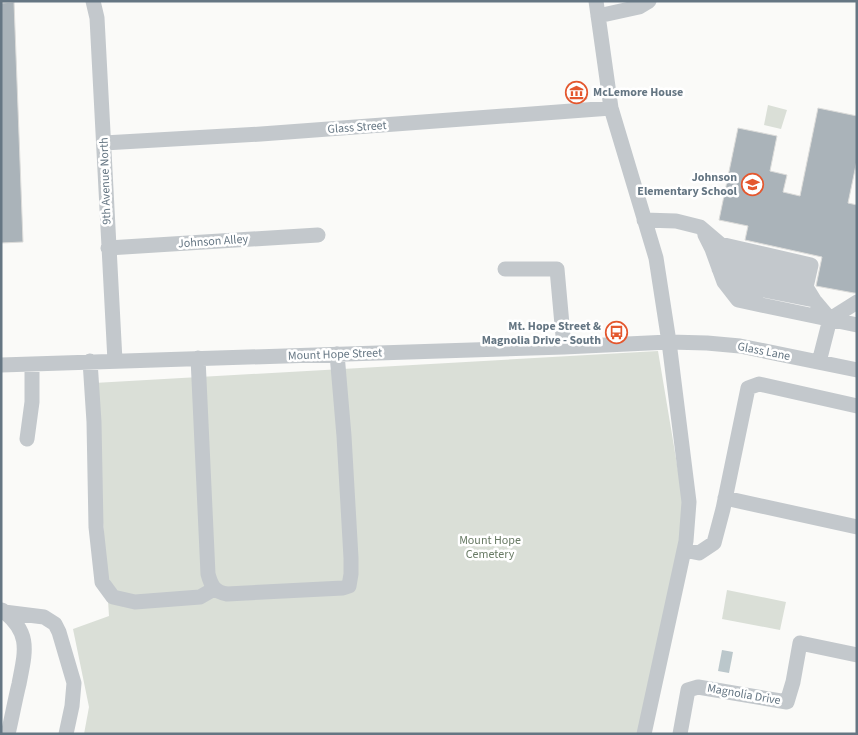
<svg xmlns="http://www.w3.org/2000/svg" width="858" height="735" viewBox="0 0 858 735" font-family="'Source Sans 3',sans-serif">
<rect width="100%" height="100%" fill="#fafaf8"/>
<path fill="#dadfd7" d="M768,105L787,110L781,129L764,125Z
M658,351L687,524L637,734H84L89,707L73,629L109,616L94,383Z
M727,590L786,602L780,630L722,619Z"/>
<path fill="#bbc7cb" d="M722,650L733,652L729,673L718,671Z"/>
<path fill="#aab3b9" stroke="#dcdcda" d="M14,2L23,242L1,243V3Z
M580,83L581,85H585L587,99L570,102L568,84Z
M818,108L857,116V160L848,203L857,205V293H854L816,286L822,257L745,240L748,226L719,220L738,128L777,136L770,171L787,175L783,192L800,196Z"/>
<g fill="none" stroke-linecap="round" stroke-linejoin="round">
<path stroke="#c3c8cc" stroke-width="15" d="M93,1L97,18L115,361
M596,1L611,108L656,258L669,342L689,502L686,541L644,734
M598,16L639,7L649,1
M104,143L261,134L611,108
M644,220L676,221L700,227L720,244L811,265L806,287L814,300L830,319
M705,235L712,249L724,282L814,300
M108,248L318,235
M715,257L808,277
M505,269H557L564,347
M719,269L806,287
M724,282L738,300L857,325
M198,358L208,574C211,585 214,592 227,594L343,588L349,586L351,574V558L344,436L337,354
M90,361L94,422L96,527L102,582L113,597L135,602L200,597L214,589
M819,362L830,319L857,302
M1,365L564,347L669,342L707,343L740,346L857,370
M27,439L32,402V364
M725,498L857,527
M684,550L699,553L714,543L723,509L748,388L759,384L857,406
M2,610C32,633 25,652 19,684C15,700 12,717 8,734
M4,612L44,617L55,624L59,632L74,683L72,706L66,734
M680,734L688,690L698,687L787,702L793,682L800,643L857,655"/>
</g>
<defs>
<symbol id="museum-ring" viewBox="-11 -11 22 22"><circle r="9.5" fill="#fff" stroke="#e4572e" stroke-width="1.5"/><path d="M0-6L6-3V-2H-6V-3ZM-5-1h2V3h-2ZM-1-1h2V3h-2ZM3-1h2V3H3ZM-6 4H6V6H-6Z" fill="#e4572e"/></symbol>
<symbol id="school-ring" viewBox="-11 -11 22 22"><circle r="9.5" fill="#fff" stroke="#e4572e" stroke-width="1.5"/><path d="M0-5L7-2L0 1L-7-2ZM-4 1L0 2.5L4 1V4Q0 6-4 4Z" fill="#e4572e"/></symbol>
<symbol id="bus-ring" viewBox="-11 -11 22 22"><circle r="9.5" fill="#fff" stroke="#e4572e" stroke-width="1.5"/><path d="M-5-6H5V4H4V6H2V4H-2V6H-4V4H-5ZM-3.5-4V0h7V-4ZM-3.5 1.2v1.5H-2V1.2ZM2 1.2v1.5H3.5V1.2Z" fill="#e4572e"/></symbol>
</defs>
<g fill-rule="evenodd">
<use href="#museum-ring" x="564" y="80" width="25" height="25"/>
<use href="#school-ring" x="740" y="172" width="25" height="25"/>
<use href="#bus-ring" x="604" y="320" width="25" height="25"/>
</g>
<g text-anchor="middle" stroke-width="5" stroke-linejoin="round" paint-order="stroke">
<g font-size="12" font-weight="bold" fill="#657683" stroke="#fff" text-anchor="end">
<text x="593" y="96" text-anchor="start">McLemore House</text>
<text x="737" y="181">Johnson<tspan x="737" dy="14">Elementary School</tspan></text>
<text x="601" y="330">Mt. Hope Street &amp;<tspan x="601" dy="14">Magnolia Drive - South</tspan></text>
</g>
<g font-size="12" fill="#657683" stroke="#fff">
<text transform="translate(357 127) rotate(-4)" y="4">Glass Street</text>
<text transform="translate(105 181) rotate(-92)" y="4">9th Avenue North</text>
<text transform="translate(213 241) rotate(-4)" y="4">Johnson Alley</text>
<text transform="translate(764 351) rotate(11)" y="4">Glass Lane</text>
<text transform="translate(335 354) rotate(-2)" y="4">Mount Hope Street</text>
<text transform="translate(744 694) rotate(10)" y="4">Magnolia Drive</text>
</g>
<g font-size="12" fill="#687a64" stroke="#fff">
<text x="490" y="544">Mount Hope<tspan x="490" dy="14">Cemetery</tspan></text>
</g>
</g>
<rect width="858" height="735" fill="none" stroke="#657683" stroke-width="5"/>
</svg>
